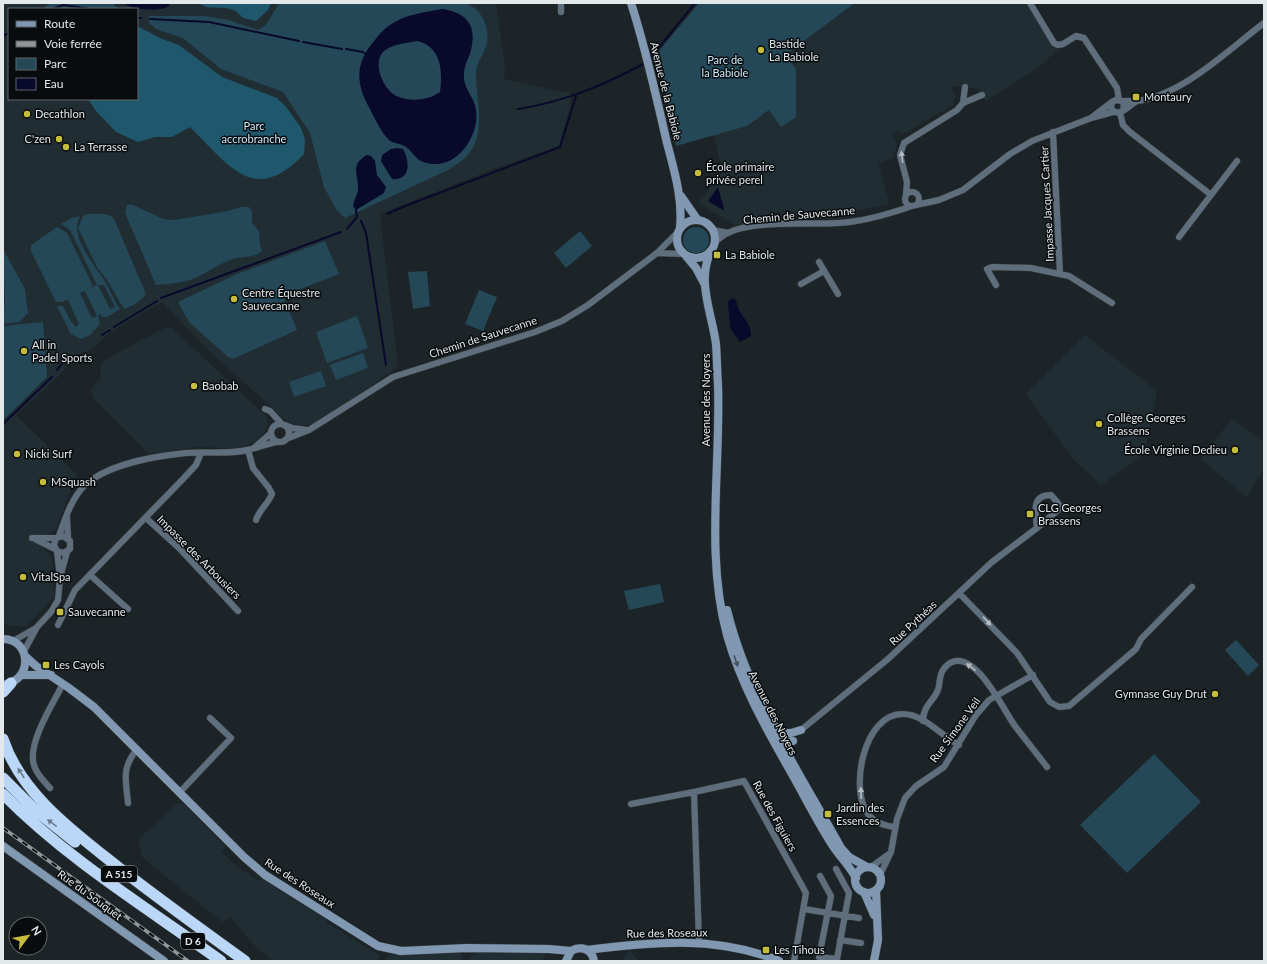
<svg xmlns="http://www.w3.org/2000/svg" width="1267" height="964" viewBox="0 0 1267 964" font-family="Lato,sans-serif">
<rect width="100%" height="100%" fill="#1d2427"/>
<path fill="#202e34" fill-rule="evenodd" d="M3,3H496L505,68L504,79L559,91L570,92L571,101L559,146L496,168L380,214L398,367L315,424L301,426L288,422L212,354L162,302L110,332L92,349L76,356L59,376L16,415L77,475L55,531L32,538L52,557L54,597L27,626H8L3,622ZM9,9H137V99H9Z
M855,3H1028L1057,51L1036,69L986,101L978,88L950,86L955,97L953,105L902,135L899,131L892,135L897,143L894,158L878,163L889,202L887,205L830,215L829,218H782L780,212L770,213V219L734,225L699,203L723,171L713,135L747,126L769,110L785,55Z
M164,328H172L266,416L268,424L265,432L257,440L247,445L235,448L195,447L149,454L93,398L91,389L101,377L100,370L103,361Z
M1085,335L1157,391L1144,454L1101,485L1073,459L1026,394Z
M1232,419L1264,442V467L1247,497L1200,459Z
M181,803L186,806L226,848L222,852L236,866L259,881L262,878L327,919L326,922L380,956L377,959L380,961H273L255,946L230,917L222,922L142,857L138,840L175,805Z
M629,949L639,961H622Z
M479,951L524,953L546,952L542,961H469L471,957Z
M457,952L461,953L463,961H384L389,955Z"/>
<path fill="#244857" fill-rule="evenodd" d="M50,3H111L120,9H76L69,7L66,9H47L45,7Z
M279,3H465C480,8 490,25 487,42C486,52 476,62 476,73C476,100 488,136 465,158C461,162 455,165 450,169L345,218L336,209L324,187L310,133L283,92L221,69L183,38L156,29L149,23V16H204L228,20L258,30L266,25Z
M699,3H855L785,55L796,69V117L781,127L769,110L747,126L676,146L658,52Z
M131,204L163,219L175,220L228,211L241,207H249L252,212V222L259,232L260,246L262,250C256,259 242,256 233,259C217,264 205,275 190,280C179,283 168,284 156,285L125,213L127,205Z
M88,214H104L111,216L114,219L146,294C140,302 133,306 124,309L107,280L97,267L78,228L83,216Z
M80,216C68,237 97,267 107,285C112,293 114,302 120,309L107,317H102L101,314L98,316L100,324L90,335L81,339L71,334L57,306H63L70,320L76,327L79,324L68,300L61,302H56L31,251V245L57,227L67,233L93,286L86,290L97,285L70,230L61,224L72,218ZM98,285H104L115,307L110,309ZM85,291L97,316L92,318L80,293Z
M683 240a13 13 0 1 1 26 0a13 13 0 1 1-26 0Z
M580,231L592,246L566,268L554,253Z
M325,241L339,274L283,296L297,330L233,359L228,357L189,322L178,302L237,274Z
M3,249L25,289L28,313L19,322L3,324L5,302Z
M427,271L430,306L413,309L408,272Z
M479,290L497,297L483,331L465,324Z
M357,316L368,348L327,363L316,332Z
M43,322L47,377L3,420V326Z
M363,353L368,368L336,380L330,365Z
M321,371L326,386L294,397L289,382Z
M660,584L664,602L629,610L624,591Z
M1236,640L1259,665L1248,676L1225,650Z
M1154,754L1201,802L1127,873L1080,825Z"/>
<path fill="#1f586d" d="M198,3H271L268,10L256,21L243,18C229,0 215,14 198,3Z
M139,27L162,39L179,45L222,77L277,98L287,108L301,128L305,139L304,154C254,207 229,165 190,127L172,137H155L138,142L116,132L96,111L88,99H137V28Z"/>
<path fill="#08092b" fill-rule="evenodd" d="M124,3H169V6C162,12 131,10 124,3Z
M442,9C462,12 476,21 472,45C470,59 463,63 464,79C465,90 475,99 476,110C480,139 452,175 421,161C415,158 411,150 406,147C400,143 394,144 389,140C381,132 375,119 370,109C355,83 355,63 375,40C380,33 387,26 395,22C408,14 427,12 442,9ZM417,41C441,46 443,71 440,92C429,100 412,102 399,97C384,92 371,63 384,51C392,44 407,43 417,41Z
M397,148L403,149C410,161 411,181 392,179L381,161L382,155L391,149Z
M367,155L371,156L375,161L377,175L386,187L384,193L356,210L353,206C354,200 357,195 358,190C359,175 349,165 367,155Z
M718,187L724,209L723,210L708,201Z
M731,298L736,300C737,304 738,309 740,312C746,321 751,325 751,336L740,342L730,328L728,302Z"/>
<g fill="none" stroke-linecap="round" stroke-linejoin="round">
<path stroke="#08092b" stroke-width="2" d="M53,9L63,5L91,9
M137,18H141
M150,19L209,22L299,41
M3,36L9,33
M303,42L342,49
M346,49L363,52L366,54
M652,56L695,3
M518,109C564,102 604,85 645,63
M387,214L405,206L560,147L576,96
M361,221L366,233L386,365
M347,229L357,217L356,210
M161,298L341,232
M114,327L157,301
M102,335L110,330
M57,370L68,356
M3,424L52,377"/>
<defs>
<path id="street" d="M1030,3L1054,43L1058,45L1063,44L1076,36L1084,38L1117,88L1119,100
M561,12V3
M1122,101H1137C1129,105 1118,120 1111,108L1112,102L1116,100L1122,101L1124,105L1123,110
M1137,101C1183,95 1228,50 1264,23
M1112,102L1091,118L1113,112
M963,103L982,95
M1120,113L1123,125L1130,132L1210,194
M1053,132L1060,274
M905 199a7 7 0 1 1 14 0a7 7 0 1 1-14 0Z
M906,195L907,182L900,155L904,143L957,110L963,103L965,87
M916,205L939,200L963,190L1010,154L1032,141L1091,118
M713,230L728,233
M1179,237L1237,161
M715,242C719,239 723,235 728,233C752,220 809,225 838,223C863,222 889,214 912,206
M657,253L683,254
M819,262L838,294
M801,284L824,271
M996,285L987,269L992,267L1031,268L1069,276L1112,303
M265,409L270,411L282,424
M271 433a9 9 0 1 1 18 0a9 9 0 1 1-18 0Z
M285,425L292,428L307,430
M286,439L309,430L393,377L535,332L562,321L588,305L657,253L678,232
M255,447L270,434
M248,450L253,468L269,488L272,494C268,504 259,510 256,520
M1059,507L1067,506
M67,517L68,538
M146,518L179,548L238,611
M59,536C65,519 71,499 85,485C108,464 156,456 186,453C206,451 228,455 247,450C257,448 267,444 277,442
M32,538H56L63,536L70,541V549L64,553L57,551L54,545L56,538
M35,539L55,549
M61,574L67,552
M90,575L128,609
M959,593L1017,653L1050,702L1059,707L1069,706L1136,649L1141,639L1192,587
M58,625L75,590L183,479L196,465L201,453
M13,641L36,628
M24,651L37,627L51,612L58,600L60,578L57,551
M923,721C923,703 937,700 939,686C940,676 941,669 950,663C975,648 1004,711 1015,726C1026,740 1036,753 1047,767
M801,730L888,659L992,562L1037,528L1059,509L1058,503L1051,495C1030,495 1036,514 1037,528
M50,788C44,781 36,774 34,765C27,744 53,703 63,684
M180,792L231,738L210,718
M128,803C126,780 121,769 137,749
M631,804L694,792
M895,827C885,826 874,822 868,814C849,789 864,713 903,714C924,714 941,736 959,745
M871,867L889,854
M880,875L891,852L897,819L905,798L916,786L944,767L976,715L989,700L1033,675
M820,876L831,896L819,957L837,959L849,893L836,869
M804,909L859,918
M840,940L861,943
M699,943L694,792L744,781L806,893L794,961"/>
<path id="secondary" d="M631,3C646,49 656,96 667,143C674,170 683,199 680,227
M681,196L697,219
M677 239a19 19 0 1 1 38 0a19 19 0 1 1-38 0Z
M710,253C697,282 712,314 716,344C717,357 717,371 718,384C721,467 705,554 727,635C741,685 767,730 792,774C805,797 817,821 831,843C839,856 849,865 856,878
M686,256L696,268L704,283
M727,610C748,696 799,772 841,848L849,857L867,867
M3,639C31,639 33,679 6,684
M25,656L36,666L69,688L94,707L244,857L265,875L378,946L401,951L467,948L549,949L571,951
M22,675H51
M776,727L783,733H791L801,730
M778,740L782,742L793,741
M3,846L164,961
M855 880a13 13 0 1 1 26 0a13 13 0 1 1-26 0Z
M864,892L874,915
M587,950C651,942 717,935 779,961
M566,961L571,951C581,945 592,949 594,961
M874,961L878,940L876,890"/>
<path id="highway" d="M3,692L11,683
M3,739C21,794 74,832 118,867C159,899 202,930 245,961
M3,778L35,810L75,842
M3,794C67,859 147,908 221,961"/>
</defs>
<use href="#street" stroke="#393f42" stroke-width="7"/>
<use href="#secondary" stroke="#393f42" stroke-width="9"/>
<use href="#highway" stroke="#393f42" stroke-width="12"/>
<use href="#street" stroke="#5f6e7d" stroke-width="6"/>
<use href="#secondary" stroke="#8198b2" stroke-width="8"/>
<use href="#highway" stroke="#bad7f7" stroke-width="11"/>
<defs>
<path id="rail" d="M3,828L188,961"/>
</defs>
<use href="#rail" stroke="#91979a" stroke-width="3.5"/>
<use href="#rail" stroke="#090c0e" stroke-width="2" stroke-dasharray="6" stroke-linecap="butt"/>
</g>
<defs><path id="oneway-solid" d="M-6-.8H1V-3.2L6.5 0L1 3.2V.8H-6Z"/></defs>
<g fill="#b5bdc4">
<use href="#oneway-solid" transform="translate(902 157) rotate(-97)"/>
<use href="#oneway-solid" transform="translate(987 621) rotate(47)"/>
<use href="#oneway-solid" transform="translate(971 667) rotate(-142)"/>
<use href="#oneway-solid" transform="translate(861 793) rotate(-92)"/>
</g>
<use fill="#455260" href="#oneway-solid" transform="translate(736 661) rotate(71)"/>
<g fill="#6a7c8e">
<use href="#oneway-solid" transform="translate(21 773) rotate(-123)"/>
<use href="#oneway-solid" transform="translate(52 823) rotate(-142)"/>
</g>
<g fill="#c6bc3c" stroke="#090c0e" stroke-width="1.5">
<circle cx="761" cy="50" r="4"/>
<rect x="1132" y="93" width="8" height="8" rx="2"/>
<circle cx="27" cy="114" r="4"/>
<circle cx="59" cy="139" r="4"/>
<circle cx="66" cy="147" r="4"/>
<circle cx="698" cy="173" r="4"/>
<rect x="713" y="251" width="8" height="8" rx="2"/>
<circle cx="234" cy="299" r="4"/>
<circle cx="24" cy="351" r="4"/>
<circle cx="194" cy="386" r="4"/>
<circle cx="1099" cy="424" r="4"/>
<circle cx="1235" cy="450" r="4"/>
<circle cx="17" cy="454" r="4"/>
<circle cx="43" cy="482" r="4"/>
<rect x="1026" y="510" width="8" height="8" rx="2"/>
<circle cx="23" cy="577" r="4"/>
<rect x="56" y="608" width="8" height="8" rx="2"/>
<rect x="42" y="661" width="8" height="8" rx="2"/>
<circle cx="1215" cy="694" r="4"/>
<rect x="824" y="810" width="8" height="8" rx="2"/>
<rect x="762" y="946" width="8" height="8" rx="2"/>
</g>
<g text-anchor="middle" stroke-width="3" stroke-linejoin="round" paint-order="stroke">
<g fill="#090c0e" stroke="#a2a6a8" stroke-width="1">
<rect x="101" y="866" width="36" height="16" rx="3"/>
<rect x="181" y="933" width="24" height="16" rx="3"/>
</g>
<g font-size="10" font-weight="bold" fill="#e3e8ea">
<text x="119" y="878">A 515</text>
<text x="193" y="945">D 6</text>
</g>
<g font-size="11" fill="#e3e8ea" stroke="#090c0e" text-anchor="start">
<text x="769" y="48">Bastide<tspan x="769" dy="13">La Babiole</tspan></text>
<text x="1144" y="101">Montaury</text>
<text x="35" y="118">Decathlon</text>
<text x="51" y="143" text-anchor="end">C'zen</text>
<text x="74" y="151">La Terrasse</text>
<text x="706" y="171">École primaire<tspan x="706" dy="13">privée perel</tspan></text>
<text x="725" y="259">La Babiole</text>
<text x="242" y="297">Centre Équestre<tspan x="242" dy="13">Sauvecanne</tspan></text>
<text x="32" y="349">All in<tspan x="32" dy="13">Padel Sports</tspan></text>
<text x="202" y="390">Baobab</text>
<text x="1107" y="422">Collège Georges<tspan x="1107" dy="13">Brassens</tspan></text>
<text x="1227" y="454" text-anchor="end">École Virginie Dedieu</text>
<text x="25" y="458">Nicki Surf</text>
<text x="51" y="486">MSquash</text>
<text x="1038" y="512">CLG Georges<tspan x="1038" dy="13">Brassens</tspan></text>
<text x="31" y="581">VitalSpa</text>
<text x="68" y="616">Sauvecanne</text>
<text x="54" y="669">Les Cayols</text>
<text x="1207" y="698" text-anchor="end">Gymnase Guy Drut</text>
<text x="836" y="812">Jardin des<tspan x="836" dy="13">Essences</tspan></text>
<text x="774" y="954">Les Tihous</text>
</g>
<g font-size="11" fill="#c9e9f8" stroke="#090c0e">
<text x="725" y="64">Parc de<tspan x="725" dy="13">la Babiole</tspan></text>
<text x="254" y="130">Parc<tspan x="254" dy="13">accrobranche</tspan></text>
</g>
<g font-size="11" fill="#e3e8ea" stroke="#090c0e">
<text transform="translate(666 91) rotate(76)" y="4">Avenue de la Babiole</text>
<text transform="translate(1047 204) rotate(-93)" y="4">Impasse Jacques Cartier</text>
<text transform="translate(799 215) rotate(-5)" y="4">Chemin de Sauvecanne</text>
<text transform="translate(483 337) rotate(-18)" y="4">Chemin de Sauvecanne</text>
<text transform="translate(706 400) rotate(-90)" y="4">Avenue des Noyers</text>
<text transform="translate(199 557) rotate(45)" y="4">Impasse des Arbousiers</text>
<text transform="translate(913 623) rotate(-43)" y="4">Rue Pythéas</text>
<text transform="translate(773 713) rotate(63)" y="4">Avenue des Noyers</text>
<text transform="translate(955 730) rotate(-54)" y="4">Rue Simone Veil</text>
<text transform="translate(775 816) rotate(61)" y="4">Rue des Figuiers</text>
<text transform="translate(300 883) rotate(33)" y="4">Rue des Roseaux</text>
<text transform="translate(90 895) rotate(36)" y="4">Rue du Souquet</text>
<text transform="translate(667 933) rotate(-1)" y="4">Rue des Roseaux</text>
</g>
</g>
<rect width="1267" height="964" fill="none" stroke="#e3e8ea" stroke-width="8"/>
<rect x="8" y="8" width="130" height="92" fill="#090c0e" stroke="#606466"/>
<rect x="16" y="21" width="20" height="6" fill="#8198b2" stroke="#606466"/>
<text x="44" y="28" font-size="12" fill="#e3e8ea">Route</text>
<rect x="16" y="41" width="20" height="6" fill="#91979a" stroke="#606466"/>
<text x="44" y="48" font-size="12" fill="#e3e8ea">Voie ferrée</text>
<rect x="16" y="58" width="20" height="12" fill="#244857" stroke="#606466"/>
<text x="44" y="68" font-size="12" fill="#e3e8ea">Parc</text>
<rect x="16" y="78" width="20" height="12" fill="#08092b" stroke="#606466"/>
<text x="44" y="88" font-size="12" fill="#e3e8ea">Eau</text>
<g transform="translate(28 936) rotate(58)"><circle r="19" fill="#090c0e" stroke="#606466"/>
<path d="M0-3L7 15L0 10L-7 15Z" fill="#c6bc3c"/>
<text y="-6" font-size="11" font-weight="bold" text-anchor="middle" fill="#e3e8ea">N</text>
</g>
</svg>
